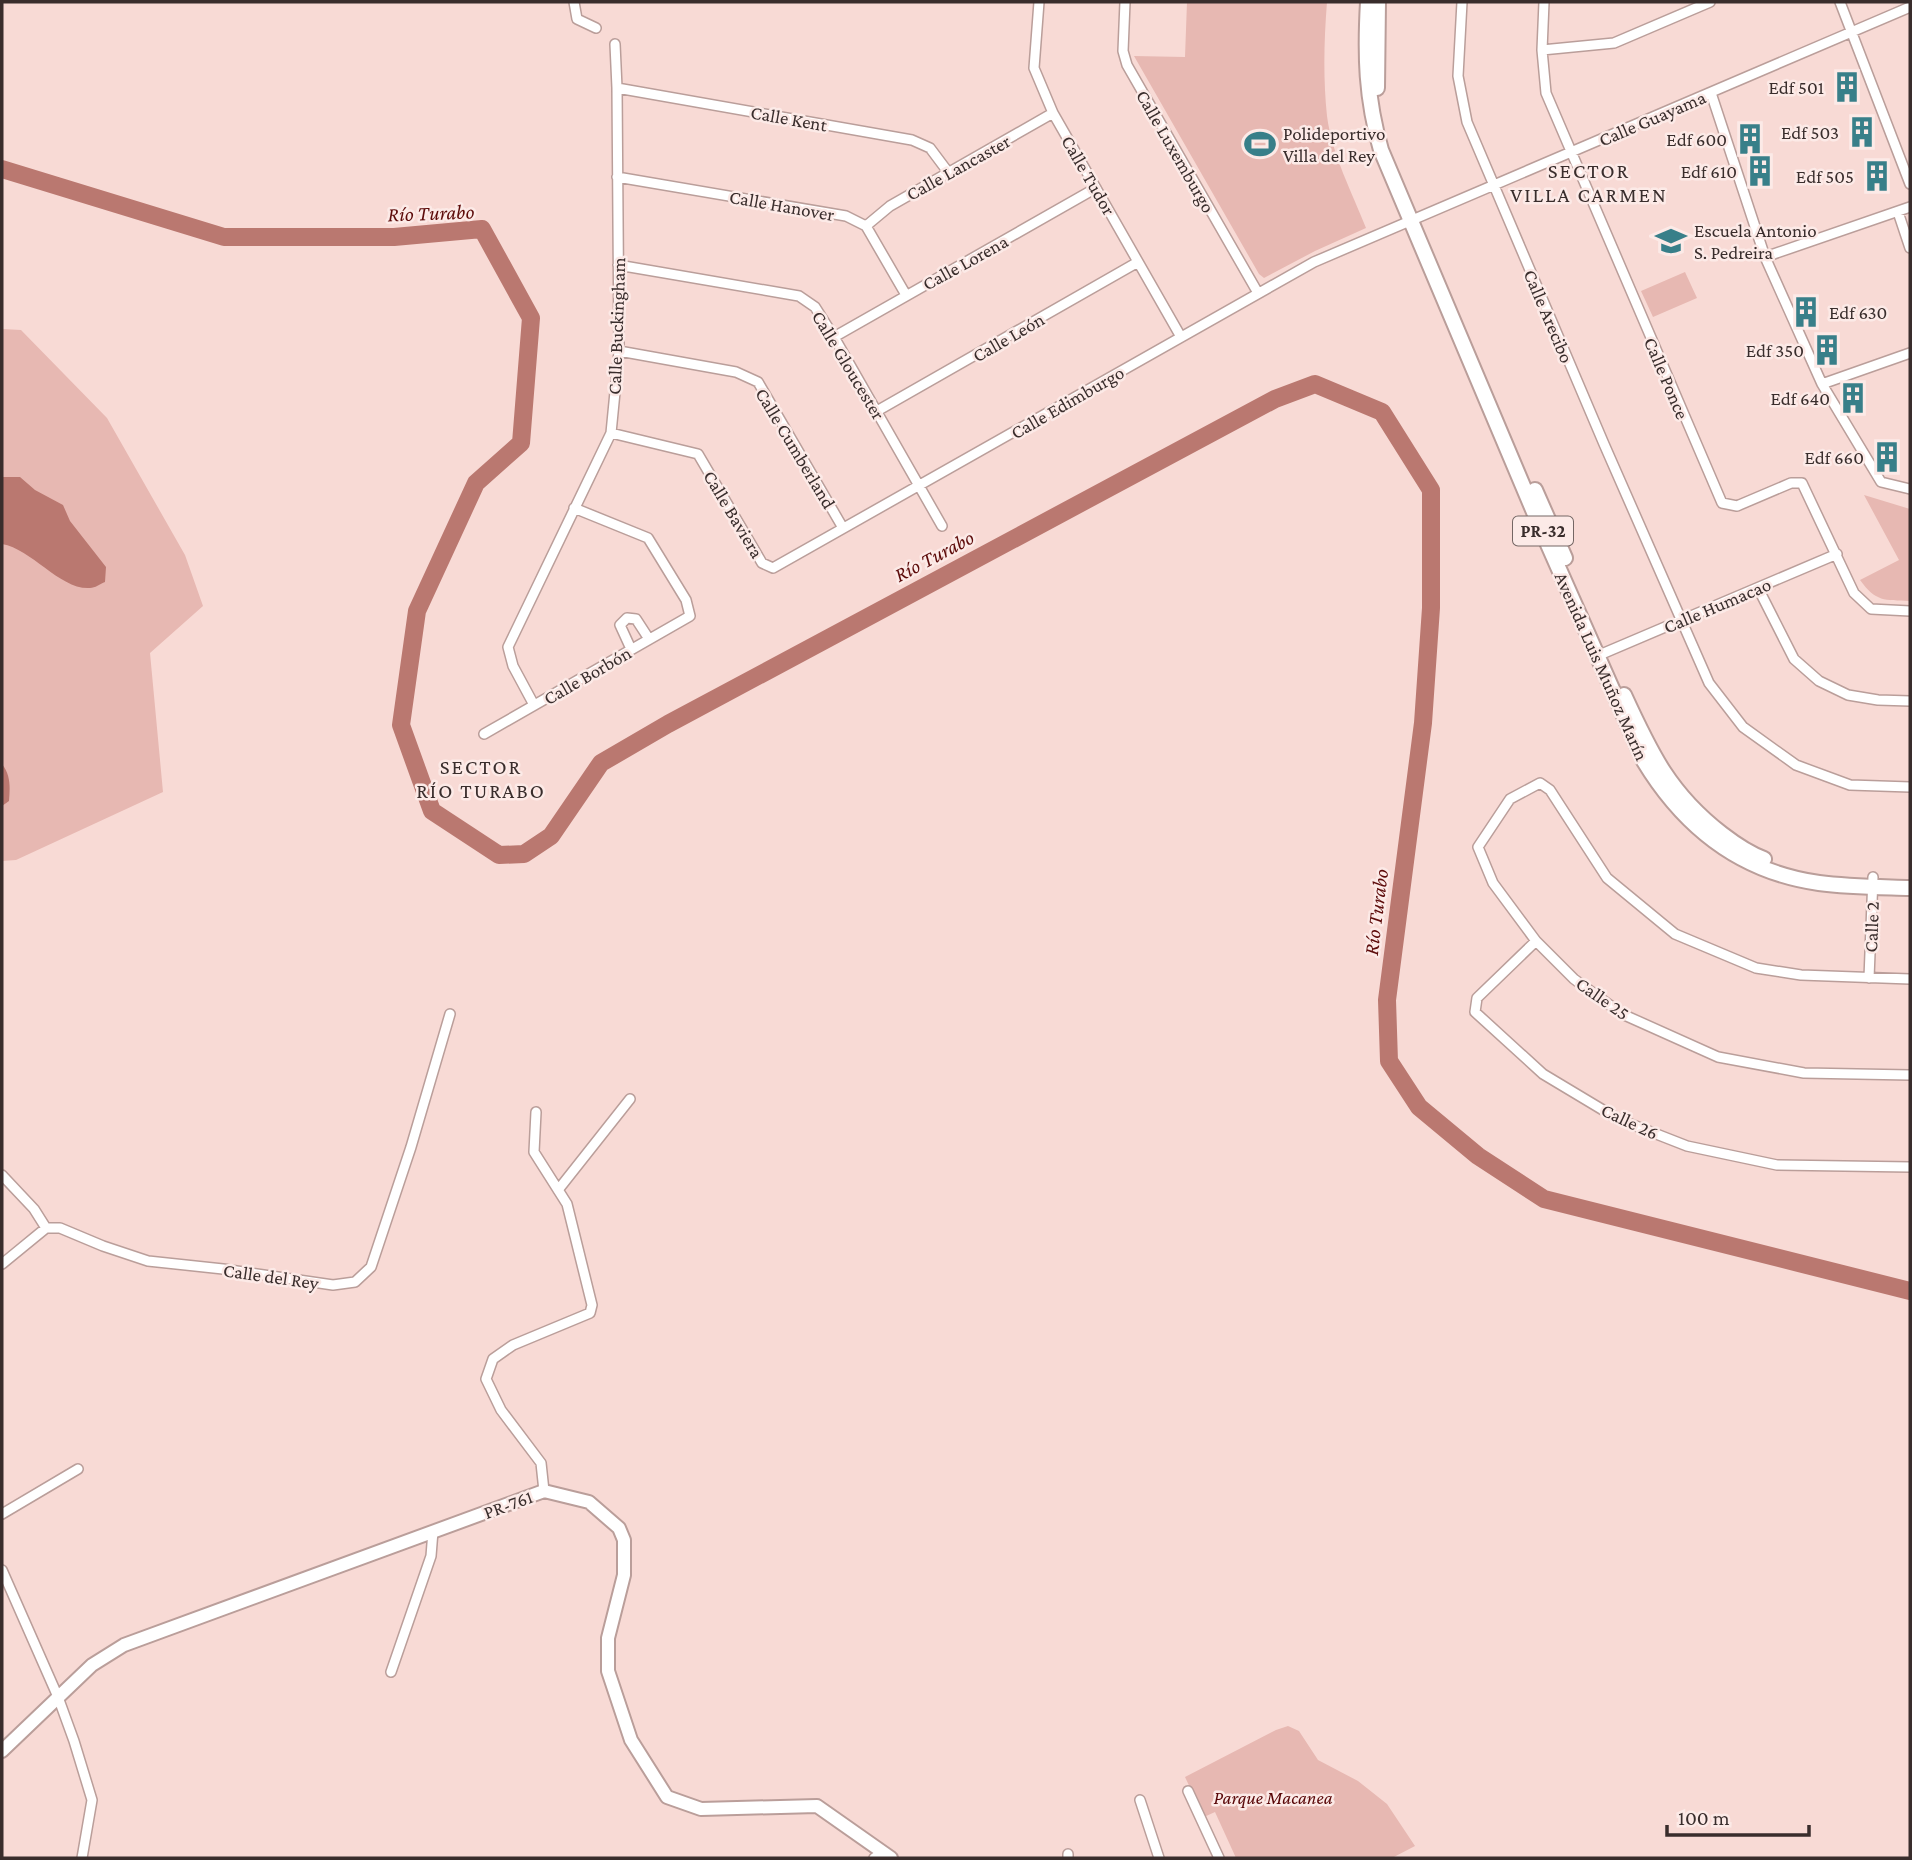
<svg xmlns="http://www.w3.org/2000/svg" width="1912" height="1860" viewBox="0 0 1912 1860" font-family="'Crimson Pro',serif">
<rect width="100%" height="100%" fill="#f8dad5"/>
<path fill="#e7b8b2" d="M1187,2H1327C1324,40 1323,78 1327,116C1332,155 1352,192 1366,228L1315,251L1264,278L1259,274L1134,56L1185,57Z
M1685,272L1697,298L1653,317L1641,291Z
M2,329L21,330L107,418L185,555L203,606L150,653L163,792L16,860L2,861Z
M1864,495L1910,509V601C1884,600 1876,602 1860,580L1899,560Z
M1288,1726L1299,1731L1318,1760L1358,1781L1387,1804L1415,1846L1392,1858H1236L1215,1812L1204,1817L1185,1777L1276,1730Z"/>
<path fill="#ba7870" d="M2,477H20L35,490L63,505L70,521L106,567L105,582C100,584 95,588 90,588C60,590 32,549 2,544Z
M2,764C11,776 10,787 9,801L2,806Z"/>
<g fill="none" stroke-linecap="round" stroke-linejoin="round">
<path stroke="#ba7870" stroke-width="18" d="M2,169L224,237H394L482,229L531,318L521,443L476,483L417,611L401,725L432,811L499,855L524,854L551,836L601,763L668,724L1275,399L1315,384L1382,412L1431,490V608L1423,723L1387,1000L1389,1061L1419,1107L1478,1156L1544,1199L1910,1291"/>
<defs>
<path id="street" d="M574,2L577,19L596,28
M1039,2L1034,68L1053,113L1181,337
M1125,2L1123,51L1127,65L1258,293
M1462,2L1458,76L1467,122L1604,444L1709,683L1743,727L1796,765L1850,785L1910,787
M1544,2L1542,50L1546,93L1722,503L1737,506L1791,483H1802L1854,593L1871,609L1910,611
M1840,2L1910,184
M1542,50L1614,43L1710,2
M617,88L912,140L930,148L948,172
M1711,93L1765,257L1822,384L1881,482L1910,489
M617,177L846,216L866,226L906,295
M1898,212L1910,248
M866,226L890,206L1053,113
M1765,257L1910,207
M618,265L799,296L815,307L834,337L942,526
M834,337L1096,188
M619,351L736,372L758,382L843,528
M1822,384L1910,353
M877,411L1138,262
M611,433L698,454L762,563L773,568L1314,262L1910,7
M1758,588L1794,659L1819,681L1848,695L1878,700L1910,701
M631,649L620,625L627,618L636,619L649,639
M1597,656L1837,554
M534,705L513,666L508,647L611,433L619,351L617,88L615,44
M484,734L690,616L686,600L648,538L574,508
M1536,941L1477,998L1475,1012L1543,1074L1618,1119L1687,1146L1777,1165L1910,1167
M1869,978L1873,877
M1910,979L1801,975L1756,968L1675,934L1607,878L1550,790L1540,783L1510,799L1478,847L1493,883L1536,941L1574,979L1622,1014L1718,1057L1804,1073L1910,1075
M536,1112L534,1152L567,1204L592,1305L590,1313L513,1345L493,1359L486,1379L501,1410L541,1463L544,1491
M2,1175L34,1209L46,1228
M558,1190L630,1099
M2,1264L46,1228H60L103,1246L148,1261L223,1269L333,1285L355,1282L371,1267L411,1147L450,1014
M2,1514L78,1469
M2,1570L58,1697L74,1741L92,1800L82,1858
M391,1672L431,1556L433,1531
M1188,1791L1219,1858
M1140,1800L1159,1858
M1068,1854V1858
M874,1858L883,1852"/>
<path id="secondary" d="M2,1751L92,1665L124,1645L544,1491L589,1502L619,1528L624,1540V1575L608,1638V1671L631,1740L667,1797L701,1809L817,1806L891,1858"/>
<path id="primary" d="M1368,2C1365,55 1366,98 1381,150L1539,524L1644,761C1684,827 1741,872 1819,883C1849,887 1880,887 1910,888
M1377,88L1378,2
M1535,490L1565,558
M1624,695C1651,754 1670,794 1722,834C1735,844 1750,854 1764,859"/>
</defs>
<use href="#street" stroke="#ba9e9a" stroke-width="12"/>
<use href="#secondary" stroke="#ba9e9a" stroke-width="16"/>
<use href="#primary" stroke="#ba9e9a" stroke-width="18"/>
<use href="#street" stroke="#fff" stroke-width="9"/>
<use href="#secondary" stroke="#fff" stroke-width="12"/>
<use href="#primary" stroke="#fff" stroke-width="14"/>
</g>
<defs>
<symbol id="building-bare" viewBox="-9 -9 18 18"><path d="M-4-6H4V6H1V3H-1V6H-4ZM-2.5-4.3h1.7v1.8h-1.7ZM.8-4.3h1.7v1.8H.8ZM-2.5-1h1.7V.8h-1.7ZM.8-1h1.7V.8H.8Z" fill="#387f89" stroke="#fceae7" stroke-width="2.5" paint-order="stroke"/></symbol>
<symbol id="stadium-bare" viewBox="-9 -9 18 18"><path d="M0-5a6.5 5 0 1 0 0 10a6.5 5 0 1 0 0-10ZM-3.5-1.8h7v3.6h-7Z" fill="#387f89" stroke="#fceae7" stroke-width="2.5" paint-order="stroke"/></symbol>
<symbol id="school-bare" viewBox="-9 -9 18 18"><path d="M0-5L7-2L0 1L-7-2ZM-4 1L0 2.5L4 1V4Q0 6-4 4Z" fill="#387f89" stroke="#fceae7" stroke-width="2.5" paint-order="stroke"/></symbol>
</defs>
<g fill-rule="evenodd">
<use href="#building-bare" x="1825" y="65" width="44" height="44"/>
<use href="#building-bare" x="1840" y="110" width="44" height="44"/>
<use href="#building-bare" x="1728" y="117" width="44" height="44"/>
<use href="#stadium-bare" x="1238" y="122" width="44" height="44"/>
<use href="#building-bare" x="1738" y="149" width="44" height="44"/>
<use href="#building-bare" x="1855" y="154" width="44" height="44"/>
<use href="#school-bare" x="1649" y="219" width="44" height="44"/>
<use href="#building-bare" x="1784" y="290" width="44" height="44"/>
<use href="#building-bare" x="1805" y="328" width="44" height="44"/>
<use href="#building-bare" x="1831" y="376" width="44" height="44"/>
<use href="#building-bare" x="1865" y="435" width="44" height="44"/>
</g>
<g text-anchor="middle" stroke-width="5" stroke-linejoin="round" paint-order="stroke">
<rect fill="#fceae7" stroke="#746664" stroke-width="2" x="1513" y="516.5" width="60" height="29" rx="5"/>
<g font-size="18" font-weight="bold" fill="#392d2c">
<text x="1543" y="537">PR-32</text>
</g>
<g font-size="19" fill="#392d2c" stroke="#fceae7" text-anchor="end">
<text x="1824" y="94">Edf 501</text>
<text x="1839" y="139">Edf 503</text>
<text x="1283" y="140" text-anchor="start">Polideportivo<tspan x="1283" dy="22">Villa del Rey</tspan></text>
<text x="1727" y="146">Edf 600</text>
<text x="1737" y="178">Edf 610</text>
<text x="1854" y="183">Edf 505</text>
<text x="1694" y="237" text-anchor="start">Escuela Antonio<tspan x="1694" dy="22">S. Pedreira</tspan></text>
<text x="1829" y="319" text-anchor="start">Edf 630</text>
<text x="1804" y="357">Edf 350</text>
<text x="1830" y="405">Edf 640</text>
<text x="1864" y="464">Edf 660</text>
</g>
<g font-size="19" fill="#392d2c" stroke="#fceae7">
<text transform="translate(789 118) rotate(10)" y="7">Calle Kent</text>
<text transform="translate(1652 118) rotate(-23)" y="7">Calle Guayama</text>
<text transform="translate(1176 151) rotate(60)" y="7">Calle Luxemburgo</text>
<text transform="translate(958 167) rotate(-29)" y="7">Calle Lancaster</text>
<text transform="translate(1089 175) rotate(60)" y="7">Calle Tudor</text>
<text transform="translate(782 205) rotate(10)" y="7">Calle Hanover</text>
<text transform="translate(965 262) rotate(-29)" y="7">Calle Lorena</text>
<text transform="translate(1549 316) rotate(67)" y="7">Calle Arecibo</text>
<text transform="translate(616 326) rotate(-88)" y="7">Calle Buckingham</text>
<text transform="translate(1008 337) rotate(-30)" y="7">Calle León</text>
<text transform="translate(849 365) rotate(59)" y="7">Calle Gloucester</text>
<text transform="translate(1667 378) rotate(67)" y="7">Calle Ponce</text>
<text transform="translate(1067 402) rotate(-30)" y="7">Calle Edimburgo</text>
<text transform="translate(796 448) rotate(59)" y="7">Calle Cumberland</text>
<text transform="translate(734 514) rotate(59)" y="7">Calle Baviera</text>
<text transform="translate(1717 605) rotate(-23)" y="7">Calle Humacao</text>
<text transform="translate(1602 666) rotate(66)" y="7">Avenida Luis Muñoz Marín</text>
<text transform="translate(587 675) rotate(-30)" y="7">Calle Borbón</text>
<text transform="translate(1871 927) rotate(-88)" y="7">Calle 2</text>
<text transform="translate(1603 998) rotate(35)" y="7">Calle 25</text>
<text transform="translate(1630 1121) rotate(25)" y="7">Calle 26</text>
<text transform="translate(271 1276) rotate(8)" y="7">Calle del Rey</text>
<text transform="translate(508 1504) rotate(-20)" y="7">PR-761</text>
</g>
<g font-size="19" font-style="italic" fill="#580506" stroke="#fceae7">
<text x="1273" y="1804">Parque Macanea</text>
</g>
<g font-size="21" letter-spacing="2" fill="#392d2c" stroke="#fceae7">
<text x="1589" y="178">SECTOR<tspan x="1589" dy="24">VILLA CARMEN</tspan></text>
<text x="481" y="774">SECTOR<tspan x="481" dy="24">RÍO TURABO</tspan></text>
</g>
<g font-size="21" font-style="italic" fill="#5d0b0a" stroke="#fceae7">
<text transform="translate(431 213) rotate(-2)" y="7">Río Turabo</text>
<text transform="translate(934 556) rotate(-28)" y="7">Río Turabo</text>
<text transform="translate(1376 912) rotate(-83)" y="7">Río Turabo</text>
</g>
</g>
<rect width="1912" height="1860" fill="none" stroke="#392d2c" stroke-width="7"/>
<path d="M1667 1825v10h142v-10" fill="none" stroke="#392d2c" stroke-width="3.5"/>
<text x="1678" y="1825" font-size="21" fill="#392d2c" stroke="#fceae7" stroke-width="5" paint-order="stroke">100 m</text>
</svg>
